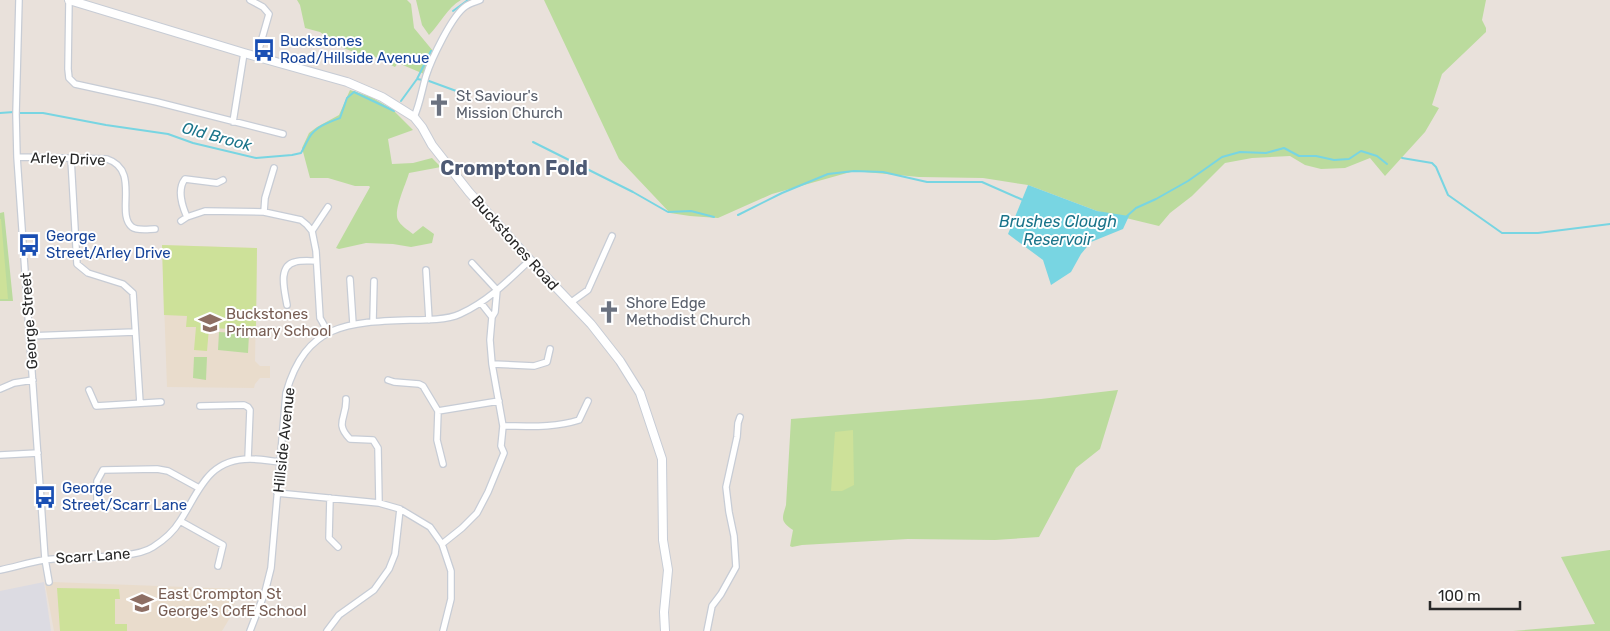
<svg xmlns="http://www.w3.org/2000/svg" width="1610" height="631" viewBox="0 0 1610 631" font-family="Rubik,sans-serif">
<rect width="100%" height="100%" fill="#e9e1db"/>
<path fill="#dcdbe2" d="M44,582L51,631H0V591Z"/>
<path fill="#e9dccc" d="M162,245L257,248L255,361L260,366H270V378H260L255,384L254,388L167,387Z
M52,582L239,589L231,616L222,631H54L45,583Z"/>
<path fill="#bbdb9d" d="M297,0H407L411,4L414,28L433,51L424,74L398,63L395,67L363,51L361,55L341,47L320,32L305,28L300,5Z
M416,0H461C447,8 440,24 429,35L422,25Z
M544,0H1486L1482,20L1486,28V32L1442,74L1432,105L1439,108L1425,132L1385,176L1370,158L1345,168L1321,169L1305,165L1290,156L1252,158L1225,163L1192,196L1170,213L1159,226L1097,211L1028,185L983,178L919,177L854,171L772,194L718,218L690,216L670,213L619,159Z
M350,90L371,97L392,109L413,130L388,139L392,164L413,163L432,158L441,167L409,173C406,184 393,211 398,220C400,225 408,230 413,234L423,226L434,234L432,243L411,247L393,244L366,243L339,249L336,248L370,187L369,186H355L328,178H310L302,148L309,133L317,127L339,115Z
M4,212L13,301H0V213Z
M219,332L249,334L248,353L218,350Z
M194,357H207L206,380L193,378Z
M1118,390L1100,449L1076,468L1039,537L995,540L908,539L802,545L792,547L790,546L793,530C780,521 782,519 786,505L791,419L1041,399Z
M1610,550V631H1513L1595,624L1561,557Z"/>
<path fill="#cde199" d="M0,219H1L8,299H0Z
M162,245L257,248L256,330L209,328L207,351L194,350L196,327H186L187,316L164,315Z
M853,430L854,485L842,491H831L835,432Z
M57,588L119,589L120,599H115V624H127V631H60Z"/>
<path fill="#78d5e2" d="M1028,185L1097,211L1129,216L1123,229L1091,242L1081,254L1071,272L1051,285L1043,260L1008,234Z"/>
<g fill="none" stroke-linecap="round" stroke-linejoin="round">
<path stroke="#78d5e2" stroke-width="2" d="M453,11L468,0
M417,79L429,81L459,92
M401,101L417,79L431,51
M0,113L14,112
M18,113H43L106,125L168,134L193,143L256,158L292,155L301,153C304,148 306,143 309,138C315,127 329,122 340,118L347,98L354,92L394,111
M533,142L633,192L668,212L691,211L714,217
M1402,158L1432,163L1436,167L1448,195L1502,233H1538L1610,224
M738,215L782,193L828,174L854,171L883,172L927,182H982L1023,200
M1127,216L1136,208L1156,199L1188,181L1222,157L1240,152L1266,153L1284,148L1299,156H1316L1334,160L1349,159L1361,151L1377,156L1387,164"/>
<defs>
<path id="street" d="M19,0L16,114L17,157L45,559L49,582
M69,0L68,69L69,78L75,84L157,102L283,134
M250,0L263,7L269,14L257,56
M414,117C420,104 422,89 426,76C431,60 452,15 466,6C470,3 475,2 480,0
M233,122L244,53
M17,157L107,159C141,170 115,214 132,227C137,231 149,229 155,229
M71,159L77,264L88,273L123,284L133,293L140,403
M264,212L265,198L274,168
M187,217C182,206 177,189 185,179L217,183L223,180
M181,221L187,217L205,211L264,212L301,220L307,225L312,231L316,251L320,318L328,332
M312,231L328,207
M426,270L429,320
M350,279L353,324
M481,303L492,317
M570,303L588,290L612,236
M287,305C285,292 277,266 295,262C302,260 309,261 316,261
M373,321L374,281
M29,336L135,332
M492,364L534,366L547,362L550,349
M388,380L394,382L419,384L423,386L438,411L437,440L443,464
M0,389L14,383L33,380
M89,390L96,406L161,402
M346,399C347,418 334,423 350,439L373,440L378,448L379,503
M200,406L244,405L248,407L250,410L248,459
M438,411L499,401
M503,426C528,426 554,428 579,420L588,401
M0,455L38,453
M277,493L379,503L400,509L430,527L442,544L451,571V599L443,631
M330,498L329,538L338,547
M112,505H97V481L103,470L157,469L168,471L199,488
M180,521L223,545L218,566
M442,544L462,528L477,513L488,492L504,453L501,446L503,426L492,364L490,340L492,317L495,312L497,290L472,263
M0,570C15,567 30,562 44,560C72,555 132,561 153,547C164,540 174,531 180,521C199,492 207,459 250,459C260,459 270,461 280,462
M250,631L265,592L271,568L286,393C306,323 348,322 411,320C426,320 447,320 460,314C487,302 509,280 530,260
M327,631L339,615L374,590L389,569L395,554L400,509
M707,631L712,606L721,594L736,567L734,536L729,512L726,487L737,437L738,423L740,417"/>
<path id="secondary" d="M69,0L244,53L347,82L382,97L414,117L422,127L432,145L469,192L530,260L591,324L620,361L640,393L662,459L663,540L668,570L664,612L665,631"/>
</defs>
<use href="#street" stroke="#c7ccd5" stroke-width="8"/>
<use href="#secondary" stroke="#c7ccd5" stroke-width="10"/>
<use href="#street" stroke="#fff" stroke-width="5.5"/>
<use href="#secondary" stroke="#fff" stroke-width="8"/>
</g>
<defs>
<symbol id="bus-bare" viewBox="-9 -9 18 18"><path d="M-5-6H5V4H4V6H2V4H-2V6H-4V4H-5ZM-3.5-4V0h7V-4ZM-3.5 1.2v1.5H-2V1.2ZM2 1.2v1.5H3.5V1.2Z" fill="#1a4fb4" stroke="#fff" stroke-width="2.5" paint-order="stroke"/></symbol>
<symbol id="church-bare" viewBox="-9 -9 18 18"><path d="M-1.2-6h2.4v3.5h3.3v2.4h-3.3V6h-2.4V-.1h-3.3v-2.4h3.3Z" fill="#6b7280" stroke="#fff" stroke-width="2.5" paint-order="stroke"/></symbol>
<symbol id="school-bare" viewBox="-9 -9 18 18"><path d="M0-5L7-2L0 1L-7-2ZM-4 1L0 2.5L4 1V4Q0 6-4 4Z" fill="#8d6e63" stroke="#fff" stroke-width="2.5" paint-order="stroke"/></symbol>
</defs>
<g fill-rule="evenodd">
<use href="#bus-bare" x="248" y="34" width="32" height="32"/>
<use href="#church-bare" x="423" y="89" width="32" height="32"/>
<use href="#bus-bare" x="13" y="229" width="32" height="32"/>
<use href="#church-bare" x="593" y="296" width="32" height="32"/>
<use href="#school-bare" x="194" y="307" width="32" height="32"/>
<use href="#bus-bare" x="29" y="481" width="32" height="32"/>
<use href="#school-bare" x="126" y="587" width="32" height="32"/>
</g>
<g text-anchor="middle" stroke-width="4" stroke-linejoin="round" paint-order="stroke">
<g font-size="15" fill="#164399" stroke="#fff" text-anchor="start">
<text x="280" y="46">Buckstones<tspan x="280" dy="17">Road/Hillside Avenue</tspan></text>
<text x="46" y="241">George<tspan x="46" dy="17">Street/Arley Drive</tspan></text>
<text x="62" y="493">George<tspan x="62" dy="17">Street/Scarr Lane</tspan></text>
</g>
<g font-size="15" fill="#5b616d" stroke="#fff" text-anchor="start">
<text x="456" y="101">St Saviour's<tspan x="456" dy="17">Mission Church</tspan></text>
<text x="626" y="308">Shore Edge<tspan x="626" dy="17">Methodist Church</tspan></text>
</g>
<g font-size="15" fill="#282828" stroke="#fff">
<text transform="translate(68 159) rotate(2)" y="5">Arley Drive</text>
<text transform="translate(515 243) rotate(48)" y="5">Buckstones Road</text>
<text transform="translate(29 321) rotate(-94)" y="5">George Street</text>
<text transform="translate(284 440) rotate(-84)" y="5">Hillside Avenue</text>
<text transform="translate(93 556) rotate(-4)" y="5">Scarr Lane</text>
</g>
<g font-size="15" fill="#785e54" stroke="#fff" text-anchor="start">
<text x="226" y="319">Buckstones<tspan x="226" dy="17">Primary School</tspan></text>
<text x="158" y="599">East Crompton St<tspan x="158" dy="17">George's CofE School</tspan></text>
</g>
<g font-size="16" font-style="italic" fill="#1a748a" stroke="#fff">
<text transform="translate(217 136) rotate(15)" y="6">Old Brook</text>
<text x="1058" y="227">Brushes Clough<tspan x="1058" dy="18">Reservoir</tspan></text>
</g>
<g font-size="20" font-weight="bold" fill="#4e5a74" stroke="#fff">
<text x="514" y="175">Crompton Fold</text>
</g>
</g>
<path d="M1430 601v8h90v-8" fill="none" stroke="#282828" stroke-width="2.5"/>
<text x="1438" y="601" font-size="15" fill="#282828" stroke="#ffffff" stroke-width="4" paint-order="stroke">100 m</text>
</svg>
